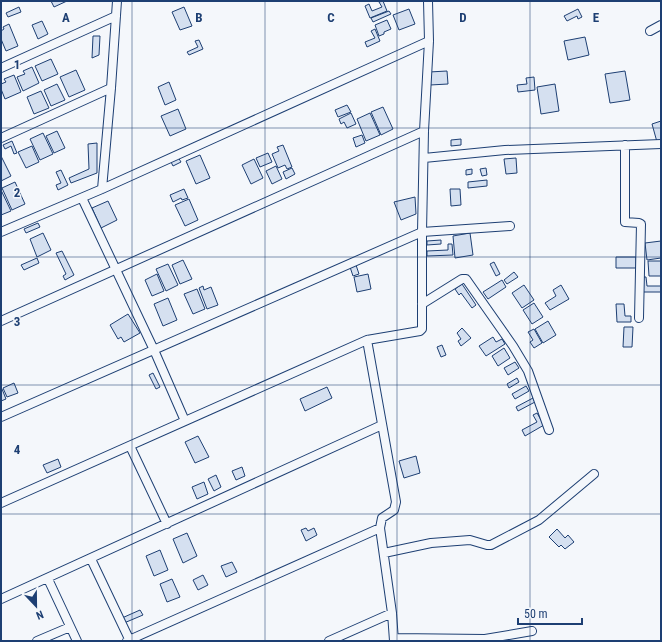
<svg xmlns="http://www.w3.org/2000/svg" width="662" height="642" viewBox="0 0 662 642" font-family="'Roboto Condensed',sans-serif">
<rect width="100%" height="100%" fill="#f4f7fb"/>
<path fill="#d5e0f0" stroke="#1d3f73" d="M51,1H67L54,7Z
M383,1L387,11L370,18L365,6L369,4L372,11L382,7L379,2Z
M19,7L21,12L8,17L6,13Z
M184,7L192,26L180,30L172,12Z
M409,9L415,24L399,30L393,15Z
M578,9L582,17L578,19L577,16L567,21L564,16Z
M389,11L391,14L373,22L371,18Z
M387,20L391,29L384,32V34L379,36L375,25Z
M42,21L48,34L38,39L32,25Z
M9,24L18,46L6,51L1,39V31L4,29L3,27Z
M375,29L380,41L367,47L365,42L375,38L371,31Z
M93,36H100L99,55L92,58Z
M585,37L589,55L568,60L564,41Z
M199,40L203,49L189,55L187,52L198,47L195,41Z
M51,59L58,74L42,81L35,66Z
M32,67L39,83L23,91L17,77L25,74L23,71Z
M76,70L85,90L69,97L60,77Z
M447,71L448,84L430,85L429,72Z
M625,71L630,100L610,103L605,74Z
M14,75L21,92L5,99L1,89V84L6,82L4,79Z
M534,77L535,90L518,92L517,85L527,84L526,78Z
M169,82L176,100L165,105L158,87Z
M57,84L65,100L51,106L44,90Z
M555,84L559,111L541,114L537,87Z
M41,91L49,108L34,114L27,97Z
M347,105L351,112L338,117L335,110Z
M383,107L393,129L381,135L371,112Z
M178,109L186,129L170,136L161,116Z
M351,113L356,124L347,128L344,122L341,124L339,119Z
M370,113L380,135L366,141L357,119Z
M661,121V141L657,142L652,124Z
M57,131L65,148L54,153L46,136Z
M43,133L53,154L40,160L30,139Z
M362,135L365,143L356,147L353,138Z
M461,139V145L451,146V140Z
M12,141L17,153L14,154L11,146L5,149L3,145Z
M97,143V173L71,183L69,178L89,169L88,144Z
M283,145L292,167L287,169L285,165L278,168L272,154L279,151L277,147Z
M32,146L39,162L26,168L18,152Z
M268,153L272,162L260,167L256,158Z
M200,155L210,178L196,184L186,161Z
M1,156L11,176L1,181Z
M178,157L181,162L173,166L170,160Z
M516,158L517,173L506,174L504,159Z
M254,159L263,178L251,184L242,165Z
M276,166L282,179L272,184L266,171Z
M292,168L295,174L286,179L283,172Z
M486,168L487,175L482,176L480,169Z
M472,169V174L466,175V170Z
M61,170L68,185L58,190L56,185L61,183L56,172Z
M487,180V186L468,188V182Z
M15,182L25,204L12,210L2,188Z
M184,189L188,198L182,200L181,198L173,202L170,195Z
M450,189H460L461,205L451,206Z
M1,190L11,211L1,215Z
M415,197L416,214L401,220L394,202Z
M189,199L198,220L185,226L175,205Z
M108,201L117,220L101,228L92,208Z
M38,223L40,227L26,233L24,229Z
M43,233L51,250L37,257L30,239Z
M470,233L473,255L455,258L453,236Z
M441,240V244L427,245V241Z
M661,241V258L647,260L645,243Z
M448,244H452L453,255L427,256V251L448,250Z
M62,251L74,275L65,280L63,276L66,274L56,253Z
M616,257H636V268H616Z
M37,258L39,263L24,270L21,265Z
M183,260L192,279L180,284L172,265Z
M648,261H661V276H649Z
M494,262L500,274L496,276L490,264Z
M168,264L178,285L166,291L156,269Z
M356,265L359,274L353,276L350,267Z
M514,272L518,277L507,284L504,280Z
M157,274L164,291L152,296L145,280Z
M368,274L371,289L357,292L354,277Z
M642,277H646L647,286H661V292H642Z
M502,280L506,287L488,299L483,292Z
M462,284L476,305L472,308L461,293L459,295L455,289Z
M524,285L534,300L522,308L512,293Z
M561,285L569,299L550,310L545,303L556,296L553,290Z
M203,286L204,290L211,287L218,305L207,309L199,288Z
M197,289L205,309L193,314L184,294Z
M168,298L177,320L163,326L154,304Z
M534,303L543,317L532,324L523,310Z
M616,304H624L625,316H631V322H617Z
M128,314L140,333L124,342L121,337L118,339L110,325Z
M548,321L556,335L543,343L535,329Z
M624,327H633L632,347H623Z
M462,328L471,338L461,346L458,341L461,339L457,333Z
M534,329L542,343L534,348L530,342L533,340L528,332Z
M493,337L496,342L502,339L505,344L486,356L479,346Z
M442,345L446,355L441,357L437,347Z
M504,348L510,358L498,366L492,356Z
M515,362L519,368L508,375L504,368Z
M153,373L160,387L156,389L149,375Z
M517,378L519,382L509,388L507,384Z
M14,383L18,393L7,397L3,388Z
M526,386L529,391L515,399L512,394Z
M327,387L332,398L305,411L300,399Z
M1,389H2L6,399L1,401Z
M533,398L535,402L518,411L516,407Z
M537,413L544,425L525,436L522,430L537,422L533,415Z
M198,436L209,457L195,463L185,442Z
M416,456L420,473L404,478L399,461Z
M58,459L61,467L47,473L43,465Z
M242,467L245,476L236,480L232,471Z
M216,475L221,487L214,491L208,479Z
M204,482L208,494L197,499L192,487Z
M306,528L308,531L314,528L317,535L306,541L301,530Z
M557,529L565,538L568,535L574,542L565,549L561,545L559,547L549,537Z
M187,533L197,556L183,563L173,539Z
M160,550L168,570L154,576L146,556Z
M232,562L237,572L226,577L221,566Z
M203,575L208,585L198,590L193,580Z
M172,579L180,597L167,602L160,584Z
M140,610L143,615L124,623L122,618Z"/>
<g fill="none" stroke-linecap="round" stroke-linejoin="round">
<defs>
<path id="street" d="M650,31L661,25
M1,68L116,16
M1,138L111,88
M625,145V222L639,223L641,224L639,318
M424,158L505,150L661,144
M102,189L111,88L117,1
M82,198L154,350L185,421
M1,232L102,189L429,41
M422,304L462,279H466L513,346L528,371L549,430
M1,321L424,131
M1,417L422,232L510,226
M130,446L167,524
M1,503L367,340
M384,553L431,543L470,540L487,545H491L539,520L594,474
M91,559L130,641
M48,579L77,641
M1,599L382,425
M394,638L485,639L532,631
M37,641L70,627
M127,641L380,528
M329,641L392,613
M394,641L392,613L380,528L382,518L394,510L396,502L367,340L420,331L422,329V232L424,131L429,41L428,1"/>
</defs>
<use href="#street" stroke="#1d3f73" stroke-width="10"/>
<use href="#street" stroke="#f4f7fb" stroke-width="8"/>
</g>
<path fill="none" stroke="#1d3f73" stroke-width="1" stroke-opacity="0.55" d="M132,1V641M265,1V641M397,1V641M530,1V641M1,128H661M1,257H661M1,385H661M1,514H661"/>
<g font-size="13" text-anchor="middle" font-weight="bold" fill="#1d3f73" stroke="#f4f7fb" stroke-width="3" stroke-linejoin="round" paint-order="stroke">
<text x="66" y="22">A</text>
<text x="199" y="22">B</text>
<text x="331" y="22">C</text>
<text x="463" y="22">D</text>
<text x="596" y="22">E</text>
<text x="17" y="69">1</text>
<text x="17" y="197">2</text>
<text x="17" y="326">3</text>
<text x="17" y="454">4</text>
</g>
<rect width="662" height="642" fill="none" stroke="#1d3f73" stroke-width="4"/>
<g transform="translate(36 606) rotate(158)" stroke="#f4f7fb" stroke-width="3" paint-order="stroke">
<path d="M0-3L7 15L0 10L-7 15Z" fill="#1d3f73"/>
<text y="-6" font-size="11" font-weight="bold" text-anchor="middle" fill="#1d3f73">N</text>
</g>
<path d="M518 618v6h64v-6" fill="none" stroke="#1d3f73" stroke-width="2"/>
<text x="524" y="618" font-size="12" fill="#1d3f73" stroke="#f4f7fb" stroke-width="3" paint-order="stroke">50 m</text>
</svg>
